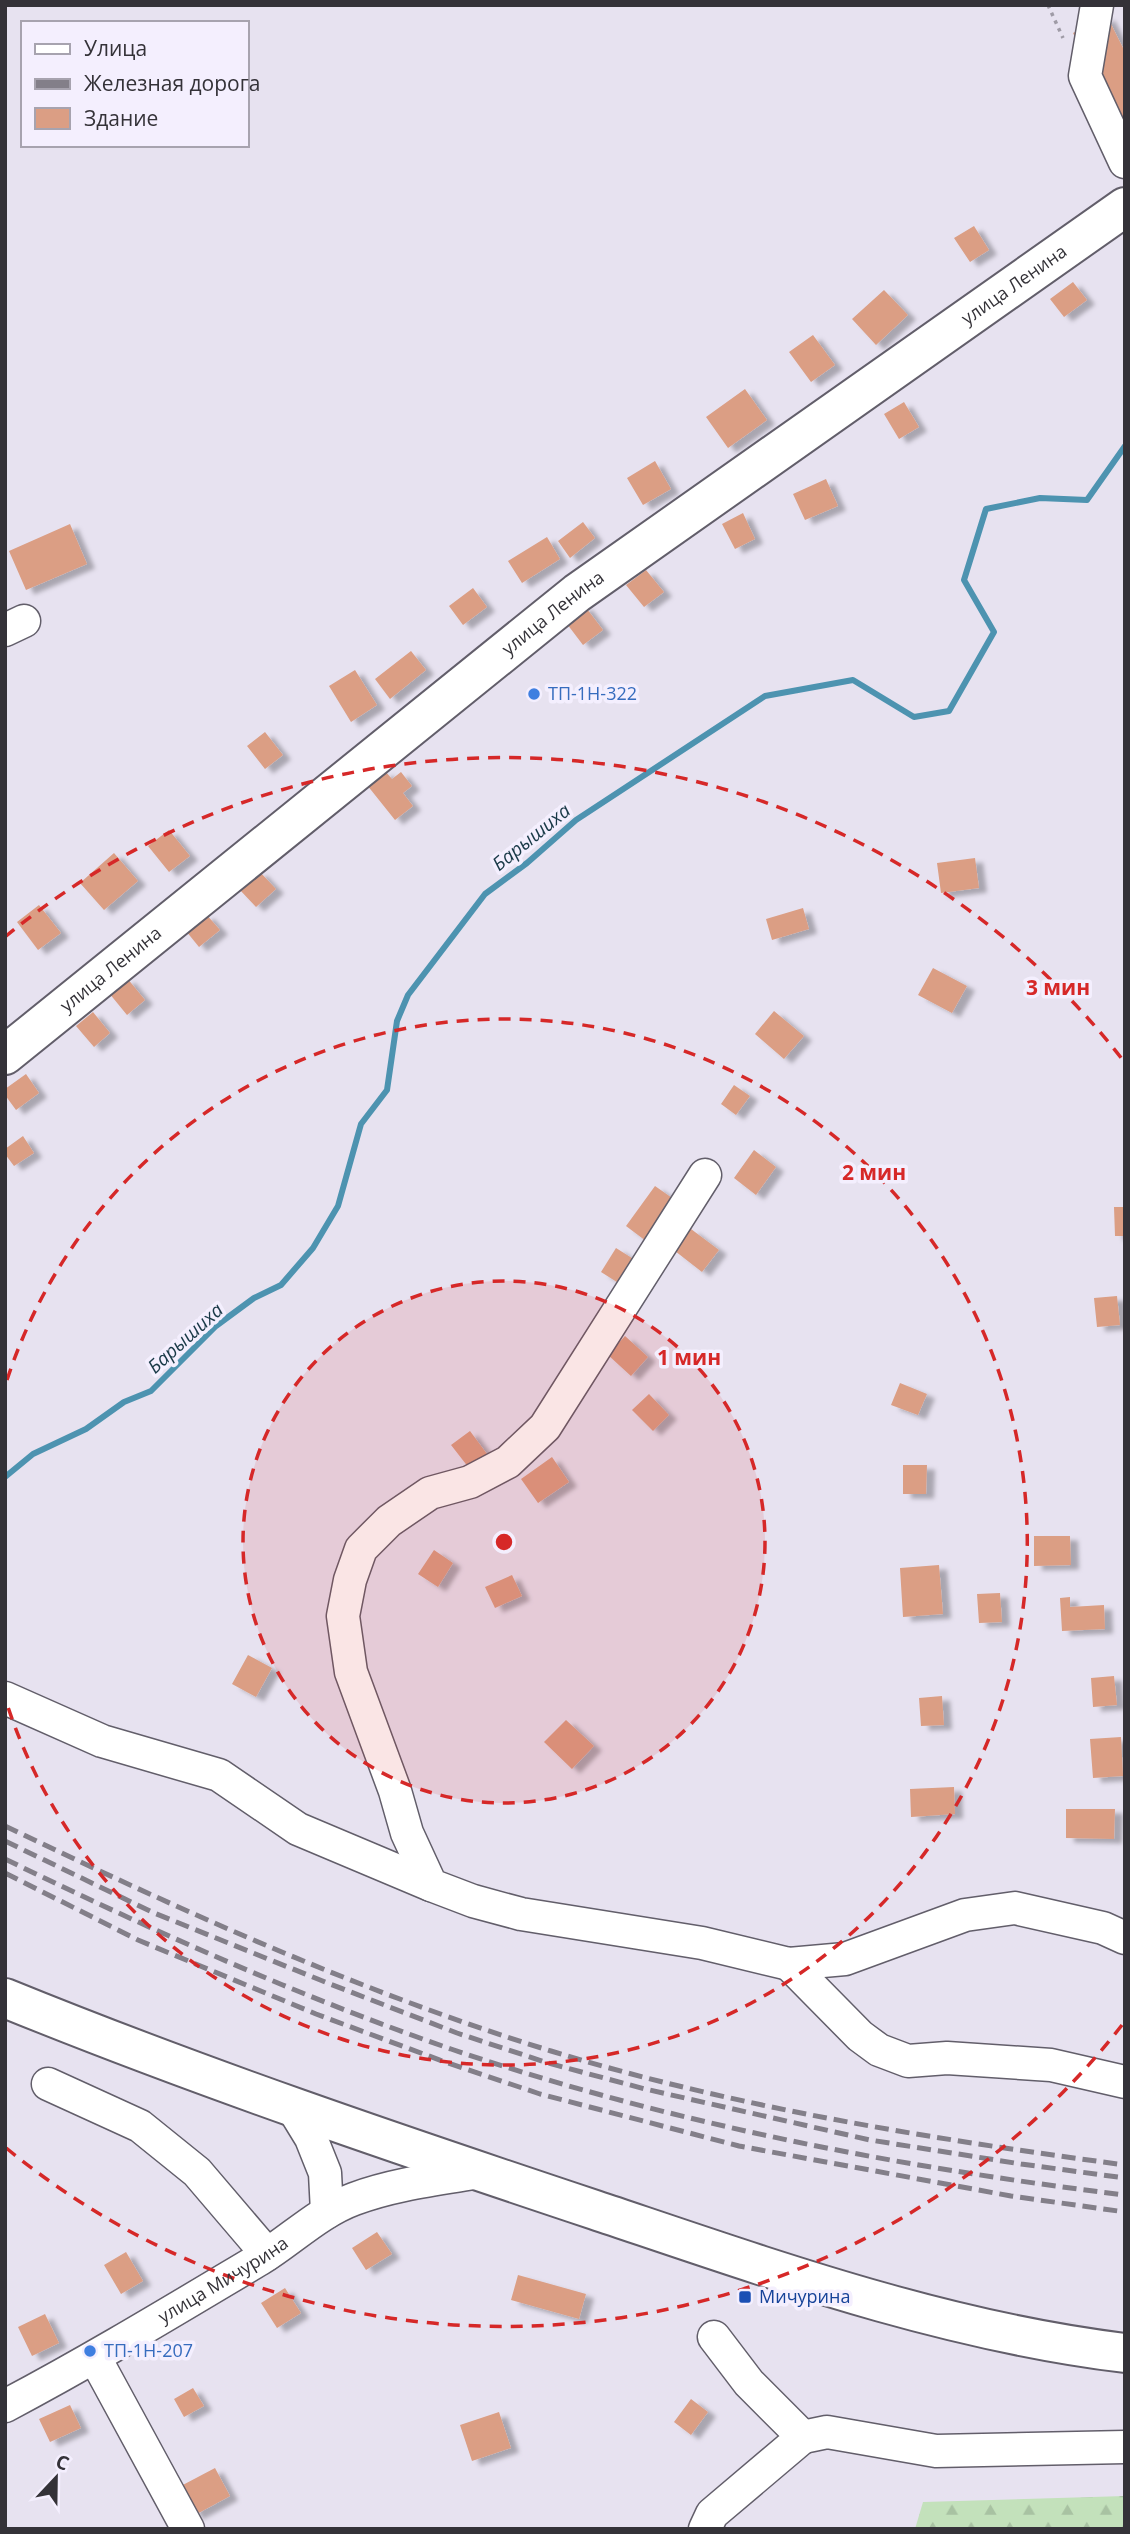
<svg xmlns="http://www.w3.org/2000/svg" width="1130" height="2534" viewBox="0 0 1130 2534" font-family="'Open Sans',sans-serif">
<defs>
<pattern id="forest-firs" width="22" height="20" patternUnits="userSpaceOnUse" patternTransform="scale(1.75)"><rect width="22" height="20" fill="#c3e1bb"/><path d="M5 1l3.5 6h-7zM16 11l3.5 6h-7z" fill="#a8c2a2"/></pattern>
<filter id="shadow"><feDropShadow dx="8" dy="4.5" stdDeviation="2" flood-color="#0004"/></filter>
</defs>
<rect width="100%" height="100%" fill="#e7e2f0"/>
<path fill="url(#forest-firs)" d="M1125,2496V2529H915L923,2502Z"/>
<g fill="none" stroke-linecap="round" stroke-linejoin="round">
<path stroke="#4d93b0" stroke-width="6" d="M5,1477L33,1454L86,1429L124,1402L151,1391L216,1326L254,1298L281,1285L313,1248L338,1206L361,1124L387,1090L397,1021L408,995L485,894L527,863L576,820L765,696L853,680L914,717L949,711L994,632L964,580L986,509L1040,498L1087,500L1125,446"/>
</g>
<path fill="#db9e84" filter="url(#shadow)" d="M1107,16L1125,52V138L1073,33Z
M974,226L989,250L970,262L954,238Z
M1073,282L1087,300L1064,317L1050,299Z
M884,290L908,315L876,345L852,319Z
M813,335L835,365L811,382L789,352Z
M745,389L767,420L728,448L706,417Z
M904,402L919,427L899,439L884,414Z
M655,461L671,489L643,505L627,478Z
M826,479L838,506L805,520L793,494Z
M743,513L755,539L735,549L722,524Z
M583,522L595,538L570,558L558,541Z
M70,524L87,564L26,590L9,551Z
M547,537L560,559L522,583L508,561Z
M646,570L664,592L644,607L626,585Z
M473,588L487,607L463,625L449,606Z
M584,605L603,630L583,645L564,620Z
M411,651L426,670L390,699L375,679Z
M355,670L377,705L351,722L329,686Z
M265,732L283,755L265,769L247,746Z
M385,771L392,779L401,772L412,786L403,793L413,806L395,820L367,785Z
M169,830L190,856L169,872L148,846Z
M114,853L138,881L104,910L80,883Z
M975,858L979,888L941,893L937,863Z
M259,871L276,889L256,907L239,889Z
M39,905L61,933L38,950L17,922Z
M803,908L809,929L772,940L766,919Z
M206,914L220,930L199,947L186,931Z
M933,968L967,986L952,1013L918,995Z
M127,978L145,1000L127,1015L109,993Z
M774,1011L804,1036L784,1059L755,1034Z
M93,1012L110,1033L94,1047L76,1026Z
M26,1074L39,1093L16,1110L5,1095V1089Z
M734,1085L750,1096L736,1115L721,1104Z
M23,1136L34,1153L14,1166L5,1154V1149Z
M754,1150L776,1167L756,1195L734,1178Z
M655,1186L675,1200L646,1241L626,1226Z
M1114,1207H1125V1236H1115Z
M691,1229L719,1250L702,1272L675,1251Z
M616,1248L635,1260L620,1284L601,1272Z
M1117,1296L1120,1325L1097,1327L1094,1298Z
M625,1336L648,1357L631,1376L608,1355Z
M900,1383L927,1394L918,1415L891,1405Z
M649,1394L669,1415L653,1431L632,1410Z
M470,1431L487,1454L469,1468L451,1445Z
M552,1457L569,1482L538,1503L521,1479Z
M903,1465H927L926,1494H903Z
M1034,1536H1070L1071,1565L1034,1566Z
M434,1550L453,1563L438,1587L418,1574Z
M939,1565L943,1614L903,1617L900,1568Z
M512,1575L522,1596L495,1608L485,1587Z
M1000,1593L1002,1622L979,1623L977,1594Z
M1070,1597V1607L1104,1605L1105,1629L1062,1631L1060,1598Z
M248,1655L272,1668L256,1697L232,1684Z
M1114,1676L1117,1705L1093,1707L1091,1678Z
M942,1696L944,1725L921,1726L919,1698Z
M566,1720L594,1746L572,1769L544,1742Z
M1121,1737L1123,1776L1093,1778L1090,1739Z
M954,1787L955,1814L911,1817L910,1789Z
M1066,1809H1115L1114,1839L1066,1838Z
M377,2232L392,2254L366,2270L352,2248Z
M126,2252L143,2281L121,2294L104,2265Z
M518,2275L586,2294L579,2319L511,2300Z
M285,2288L301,2313L277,2328L261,2303Z
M45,2314L59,2343L32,2356L18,2327Z
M193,2388L204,2406L184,2417L174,2399Z
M691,2399L708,2412L691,2435L674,2422Z
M70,2405L81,2428L50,2442L39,2419Z
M499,2412L511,2448L472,2461L460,2425Z
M215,2468L230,2496L195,2515L179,2487Z"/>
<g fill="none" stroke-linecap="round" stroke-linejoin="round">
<defs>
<g id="minor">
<path d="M1097,5L1085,76L1125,162"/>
<path d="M5,630L24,621"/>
<path d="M705,1175L545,1427L508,1462L470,1482L430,1493L389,1521L361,1549L350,1580L343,1616L351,1672L395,1791L407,1833L431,1885L473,1901L521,1914L702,1943L789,1964L845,1959L965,1915L1015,1908L1103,1928L1125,1938"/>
<path d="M5,1698L102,1741L219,1775L298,1829L431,1885"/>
<path d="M789,1964L860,2036L879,2050L908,2061L947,2058L1051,2065L1125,2082"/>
<path d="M48,2084L140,2126L197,2172L267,2254"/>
<path d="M292,2107L311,2138L325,2173L327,2212"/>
<path d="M95,2358L188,2529"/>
<path id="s1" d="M5,2406C92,2360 176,2309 260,2259C292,2239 319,2212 354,2199C394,2184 438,2179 480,2172"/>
<path d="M803,2437L827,2432L936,2451L1125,2447"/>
<path d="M705,2529L712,2514L803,2437L749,2383L714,2337"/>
</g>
<g id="major">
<path id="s2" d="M5,1055L577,593L1125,207"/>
<path d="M5,1998C199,2077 397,2144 595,2210C768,2268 943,2331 1125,2353"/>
</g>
</defs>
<use href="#minor" stroke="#625e6a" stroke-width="35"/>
<use href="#major" stroke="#625e6a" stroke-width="42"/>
<path stroke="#9f9ba6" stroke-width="3.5" stroke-dasharray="3.5 5" stroke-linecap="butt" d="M1048,5L1063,38"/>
<use href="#minor" stroke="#fff" stroke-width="32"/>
<use href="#major" stroke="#fff" stroke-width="38"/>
<path stroke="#837f89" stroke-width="5" stroke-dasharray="14 7" stroke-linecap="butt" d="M5,1826C182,1911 363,1993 551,2051C737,2108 932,2139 1125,2165
M5,1841L154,1913L330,1984L457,2033L548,2063L645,2089L870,2140L1021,2164L1125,2178
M5,1859C151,1930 298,1996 451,2049C669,2123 896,2167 1125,2195
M5,1873L138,1940L316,2014L445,2062L540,2094L739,2146L1011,2196L1125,2212"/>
</g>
<circle cx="504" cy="1542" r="261" fill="#d62828" fill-opacity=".12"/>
<g fill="none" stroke="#d62828" stroke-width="3.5" stroke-dasharray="12 9">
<circle cx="504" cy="1542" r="261"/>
<path d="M7 1380A523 523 0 1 1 7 1704"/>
<path d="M1122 2025A784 784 0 0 1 5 2147M5 937A784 784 0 0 1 1122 1059"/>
</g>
<g fill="#3f7fe0" stroke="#f4effe" stroke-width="2.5">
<circle cx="534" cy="694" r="7"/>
<circle cx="90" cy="2351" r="7"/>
</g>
<rect fill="#1a4fb4" stroke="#f4effe" stroke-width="2.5" x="738" y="2290" width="14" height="14" rx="3.5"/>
<g text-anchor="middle" stroke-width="7" stroke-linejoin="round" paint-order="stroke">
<g font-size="18" fill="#343238" stroke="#f4effe">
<text dy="6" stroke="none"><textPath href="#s2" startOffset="1270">улица Ленина</textPath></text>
<text dy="6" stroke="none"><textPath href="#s2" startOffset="704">улица Ленина</textPath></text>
<text dy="6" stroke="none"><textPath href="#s2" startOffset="136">улица Ленина</textPath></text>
<text dy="6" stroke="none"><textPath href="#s1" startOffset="252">улица Мичурина</textPath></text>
</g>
<g font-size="18" fill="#366cbe" stroke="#f4effe" text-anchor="start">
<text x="548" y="700">ТП-1Н-322</text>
<text x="104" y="2357">ТП-1Н-207</text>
</g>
<g font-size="18" fill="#164399" stroke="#f4effe" text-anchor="start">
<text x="759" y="2303">Мичурина</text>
</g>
<g font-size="19" font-style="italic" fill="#193947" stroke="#f4effe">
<text transform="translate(531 837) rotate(-39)" y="7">Барышиха</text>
<text transform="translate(185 1338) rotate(-42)" y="7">Барышиха</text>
</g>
</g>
<circle cx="504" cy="1542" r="10" fill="#d62828" stroke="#f4effe" stroke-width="3.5"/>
<g font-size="21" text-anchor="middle" font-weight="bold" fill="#d62828" stroke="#f4effe" stroke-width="7" stroke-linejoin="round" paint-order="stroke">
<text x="1058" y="995">3 мин</text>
<text x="874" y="1180">2 мин</text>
<text x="689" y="1365">1 мин</text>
</g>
<rect width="1130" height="2534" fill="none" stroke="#343238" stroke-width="14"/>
<rect x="21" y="21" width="228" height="126" fill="#f4effe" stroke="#a7a3af" stroke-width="2"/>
<rect x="35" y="44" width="35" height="10" fill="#ffffff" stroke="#a7a3af" stroke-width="2"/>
<text x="84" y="56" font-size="21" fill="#343238">Улица</text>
<rect x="35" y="79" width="35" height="10" fill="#837f89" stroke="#a7a3af" stroke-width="2"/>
<text x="84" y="91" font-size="21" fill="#343238">Железная дорога</text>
<rect x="35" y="108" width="35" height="21" fill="#db9e84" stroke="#a7a3af" stroke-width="2"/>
<text x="84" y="126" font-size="21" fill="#343238">Здание</text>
<g transform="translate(56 2478) rotate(22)" stroke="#f4effe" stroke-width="5" paint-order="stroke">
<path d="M0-5L12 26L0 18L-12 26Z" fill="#343238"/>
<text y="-10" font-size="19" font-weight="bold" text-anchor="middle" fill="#343238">С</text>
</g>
</svg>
